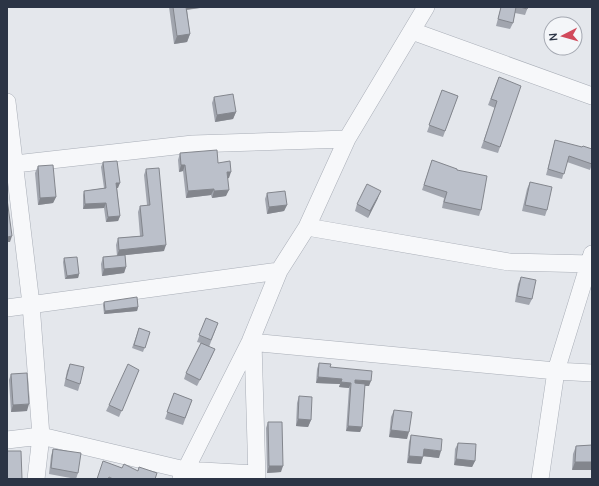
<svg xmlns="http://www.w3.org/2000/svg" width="599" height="486" viewBox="0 0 599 486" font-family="Manrope,sans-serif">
<rect width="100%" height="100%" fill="#e4e7ec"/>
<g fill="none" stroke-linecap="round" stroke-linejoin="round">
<defs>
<path id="street" d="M412,31L592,96
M7,102L31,304L41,436L36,479
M15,164L193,144L347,139
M307,227L509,262L592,264
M7,308L279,271
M250,342L556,371L592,373
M253,342L257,479
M7,440L41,436L185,470L256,474
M181,479L250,342L279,271L307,227L347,139L426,7
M540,479L556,371L592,254"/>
</defs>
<use href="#street" stroke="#a9aeb7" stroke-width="18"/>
<use href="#street" stroke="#f7f8fa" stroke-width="17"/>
</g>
<path fill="#a1a5ae" d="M169,7H207L187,10L190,34L187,42L174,44Z
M501,7H528L525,15L515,13L513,23L510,29L496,26Z
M499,77L500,147L498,153L481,148L495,108L488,105Z
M442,90L458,96L443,137L427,132Z
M214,97L236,112L233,119L215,122L212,103Z
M555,140L592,164L590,170L567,162L562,179L546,175Z
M180,153L218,163L229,178H227L226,196L212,198L211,195L186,198L183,171L179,172L178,160Z
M432,160L457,170L481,210L479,216L442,208L444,198L422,190Z
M103,162L118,188H117L120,216L118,221L106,222L104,208L83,209V195L84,191L104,188L101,167Z
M38,166L56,197L53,203L38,205L35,173Z
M146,169L164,251L125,255L126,267L124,273L102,276L101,264L103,257L117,256L116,245L118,238L140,236L138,212L140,206L147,205L144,175Z
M530,182L547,210L545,216L522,211L527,189Z
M267,193L287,205L284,211L267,214L265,199Z
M378,198L368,218L355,211L357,204Z
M64,258L79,274L78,278L65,279L63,262Z
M521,277L532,299L529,305L515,302L518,284Z
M104,302L138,307L137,311L104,314L103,305Z
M206,318L218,323L209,347L215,349L212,356L197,386L184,379L186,373L201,343L197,342Z
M139,328L150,332L143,352L132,348Z
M319,363L330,367L369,386H365L362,427L360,432L346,431L349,388L339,387L340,384L316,383L317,369Z
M70,364L80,384L78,391L64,386L67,371Z
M139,370L119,417L106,411L109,405Z
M11,374L27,411L11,412L9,380Z
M174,393L192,400L183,425L165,419Z
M299,396L311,420L308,427L296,426L297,403Z
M394,410L407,439L389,437L391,417Z
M268,422L281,472L267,473L266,428Z
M411,435L439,458L423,456L421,464L407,463L409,442Z
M458,443L475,461L472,467L454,465L455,449Z
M592,445L572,470L573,454L576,446Z
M53,449L78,473L76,479L49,474L51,456Z"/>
<path fill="#83868d" d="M184,7H207L183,10Z
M190,34L187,42L174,44L177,36Z
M236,112L233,119L215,122L217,115Z
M181,165H185L183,171L179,172Z
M227,172H231L229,178L224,179Z
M116,183H120L118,188H115Z
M214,189L211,195L186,198L188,191Z
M229,190L226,196L212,198L214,191Z
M381,191L378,198L368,218L370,211Z
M56,197L53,203L38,205L40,198Z
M106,203L104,208L83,209L85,204Z
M287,205L284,211L267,214L269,207Z
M120,216L118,221L106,222L108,217Z
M12,236L10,242H7V237Z
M166,245L164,251L117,256L119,250Z
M126,267L124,273L102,276L104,269Z
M79,274L78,278L65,279L67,276Z
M138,307L137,311L104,314L105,311Z
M318,377L342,379L340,384L316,383Z
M355,380L371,381L369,386L353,385Z
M341,382L351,383L349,388L339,387Z
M29,404L27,411L11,412L13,405Z
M298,419L311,420L308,427L296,426Z
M348,426L362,427L360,432L346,431Z
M391,430L409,432L407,439L389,437Z
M424,449L441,451L439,458L422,456Z
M409,456L423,457L421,464L407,463Z
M456,459L475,461L472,467L454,465Z
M575,462H592V470H572Z
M269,466H283L281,472L267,473Z"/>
<path fill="#bbc0ca" stroke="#83868d" d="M173,7H186L190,34L177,36Z
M501,7H516L513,23L498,19Z
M520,7H528L527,9Z
M499,77L521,86L500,147L484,141L497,101L491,99Z
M442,90L458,96L445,131L429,125Z
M233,94L236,112L217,115L214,97Z
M555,140L582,147L583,146L592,149V164L569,156L564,174L548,169Z
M217,150L218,163L230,161L231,172H227L229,190L214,191V189L188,191L185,165H181L180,153Z
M432,160L457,169V170L487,176L481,210L444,202L447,192L424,185Z
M117,161L120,183H116L120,216L108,217L106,203L85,204L84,191L106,188L103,162Z
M53,165L56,197L40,198L38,166Z
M159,168L166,245L119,250L118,238L143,236L140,206L150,205L146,169Z
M530,182L552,187L547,210L525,205Z
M367,184L381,191L370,211L357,204Z
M285,191L287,205L269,207L267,193Z
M7,199L12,236L7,237Z
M125,255L126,267L104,269L103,257Z
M77,257L79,274L67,276L64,258Z
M521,277L536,280L532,299L517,296Z
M137,297L138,307L105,311L104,302Z
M206,318L218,323L211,340L199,335Z
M139,328L150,332L145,348L134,345Z
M201,343L215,349L200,380L186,373Z
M319,363L331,364L330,367L372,371L371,381L355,380V383L365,384L362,427L348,426L351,383L341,382L342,379L318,377Z
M70,364L84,367L80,384L66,379Z
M128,364L139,370L122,411L109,405Z
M27,373L29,404L13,405L11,374Z
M174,393L192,400L185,418L167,412Z
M299,396L312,397L311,420L298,419Z
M394,410L412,412L409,432L391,430Z
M268,422H282L283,466H269Z
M411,435L442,439L441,451L424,449L423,457L409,456Z
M458,443L476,444L475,461L456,459Z
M592,445V462H575L576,446Z
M53,449L81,453L78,473L51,468Z
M7,451H21L22,479H7Z
M103,461L122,468L124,464L138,471L139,467L157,473L155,479H113L109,477L108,479H97Z"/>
<rect width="599" height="486" fill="none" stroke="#2b3445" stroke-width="16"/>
<g transform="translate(563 36) rotate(264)"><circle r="19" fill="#f4f6f9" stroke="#a4a8b1"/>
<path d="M0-3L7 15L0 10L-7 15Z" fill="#d1495b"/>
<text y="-6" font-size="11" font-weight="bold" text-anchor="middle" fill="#2b3445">N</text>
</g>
</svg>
